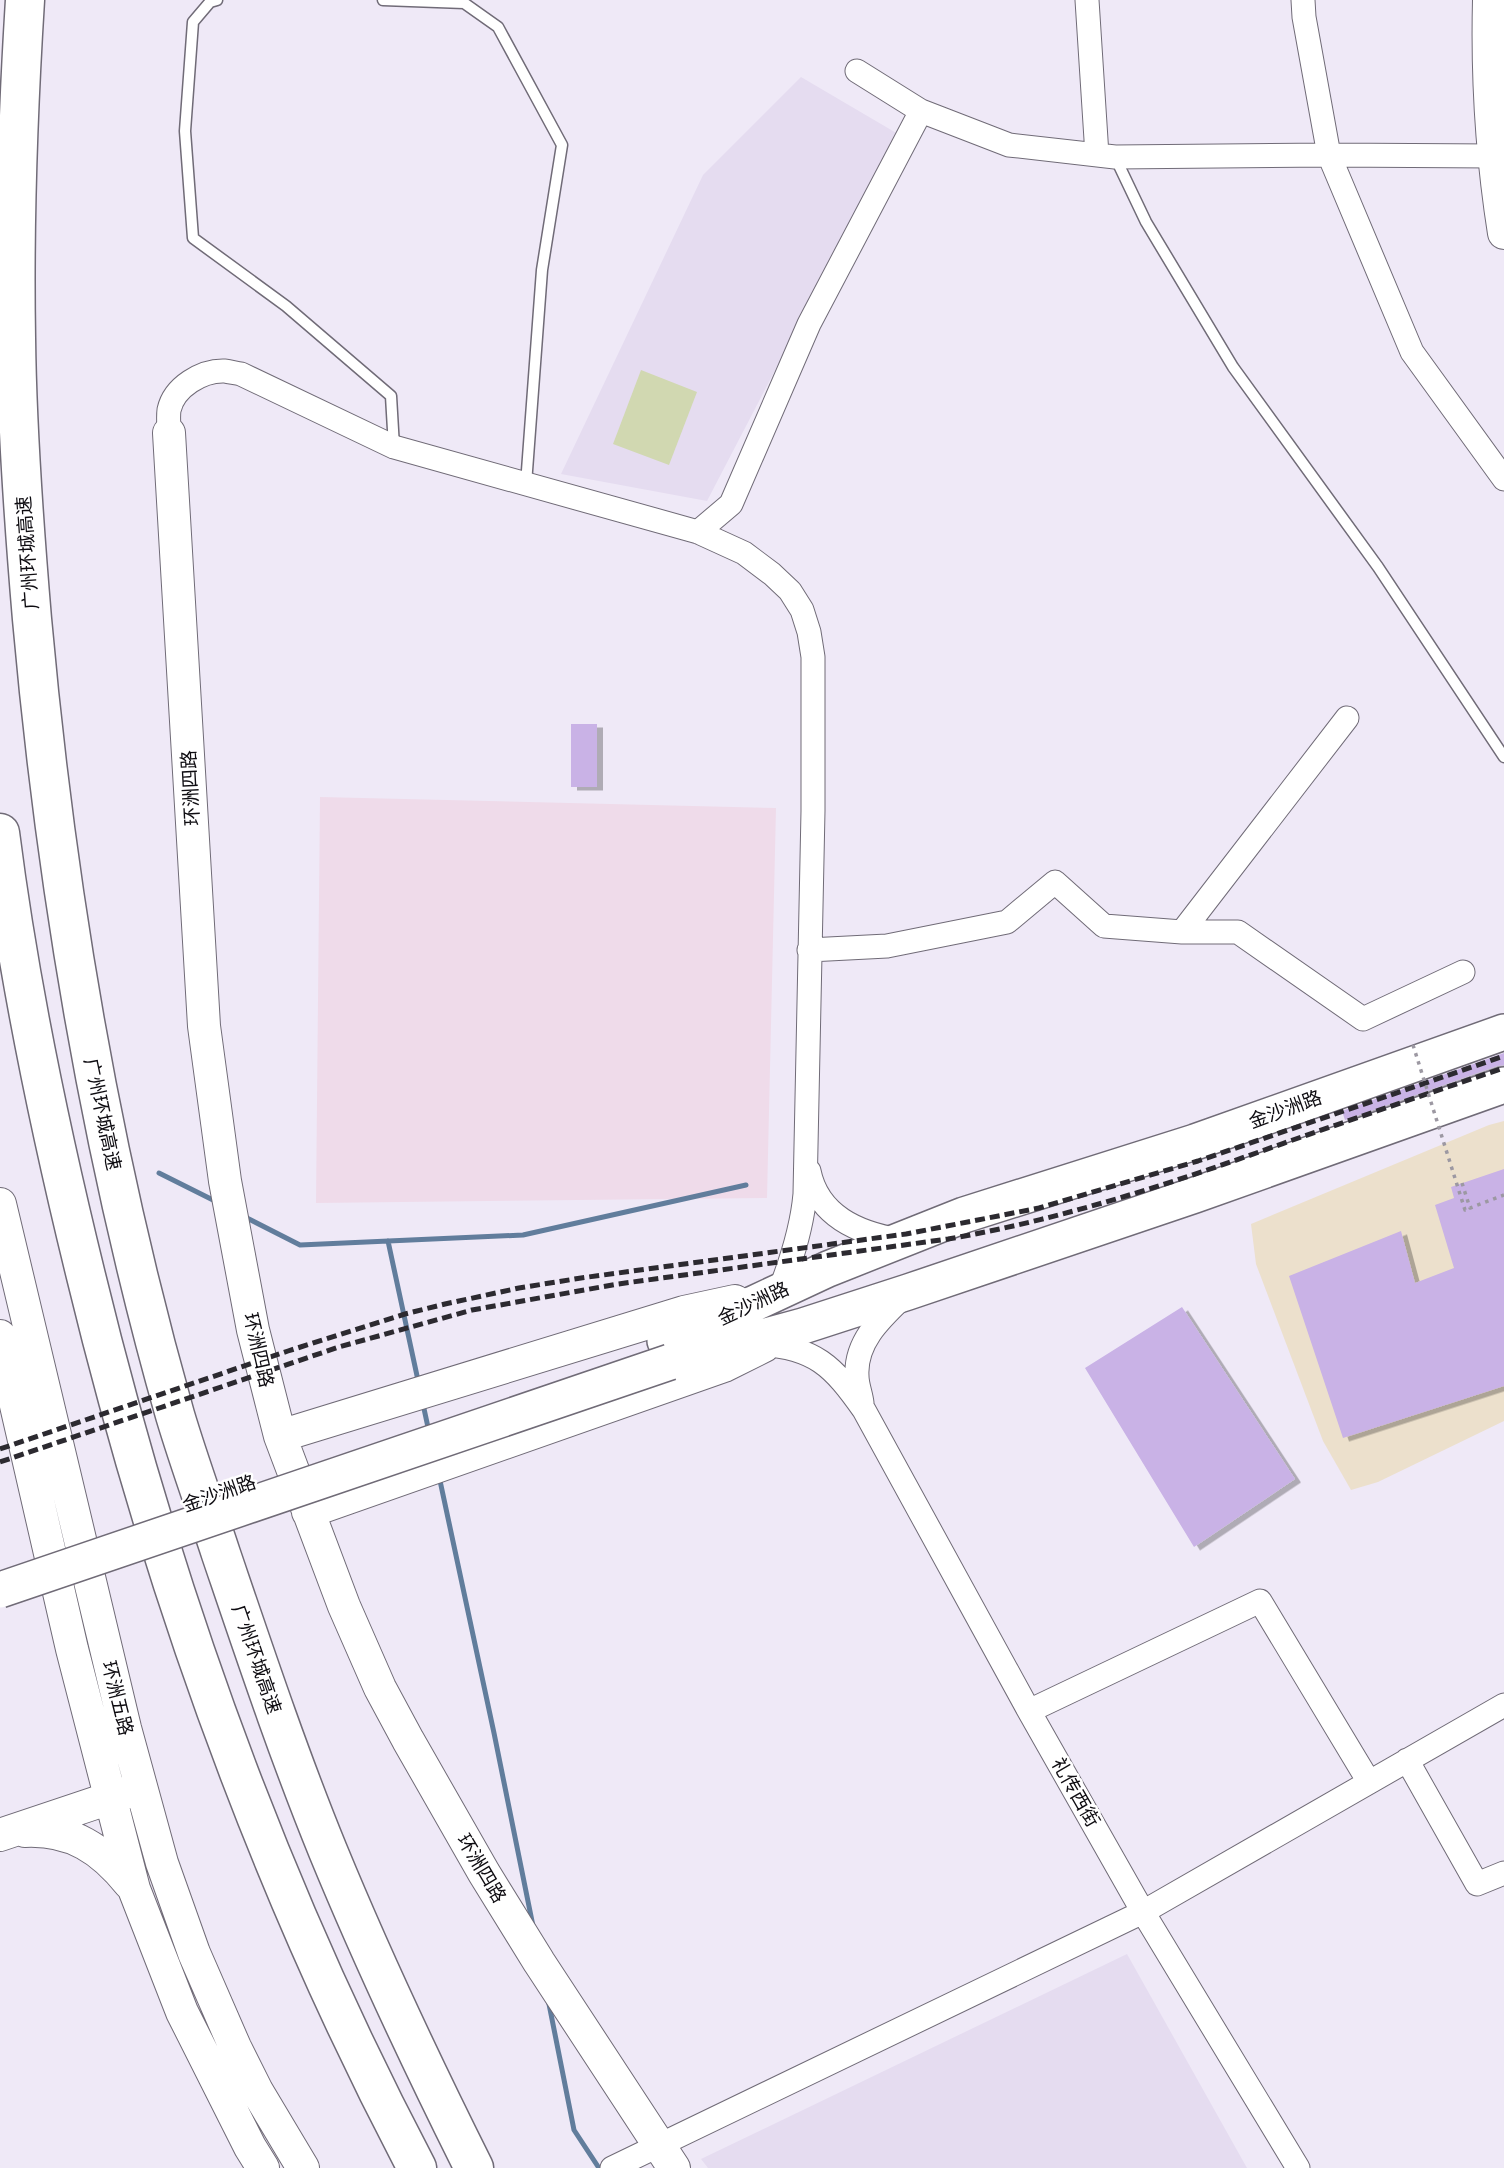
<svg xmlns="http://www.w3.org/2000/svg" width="1504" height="2168" viewBox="0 0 1504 2168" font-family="Ubuntu,'Noto Sans SC',sans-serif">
<defs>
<filter id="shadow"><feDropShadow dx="6" dy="3.5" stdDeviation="0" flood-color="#0004"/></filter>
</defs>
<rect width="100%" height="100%" fill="#efe9f7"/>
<path fill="#ece0cc" d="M1504,1121V1421L1378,1482L1351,1490L1323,1441L1256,1264L1251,1224L1489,1125Z"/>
<path fill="#e5dcf0" d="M801,77L898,134L707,501L561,474L703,175Z
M1127,1954L1247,2168H708L701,2159Z"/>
<path fill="#efdbea" d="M320,797L776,808L767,1198L316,1203Z"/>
<path fill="#d1d8b1" d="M641,370L697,392L669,465L613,444Z"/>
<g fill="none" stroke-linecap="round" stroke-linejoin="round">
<path stroke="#617d9c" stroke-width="5" d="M159,1173L219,1203
M243,1216L300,1245L523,1235L746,1185
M388,1241L419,1385
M423,1404L429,1432
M439,1476L494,1733L533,1926
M548,1999L574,2130L599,2168"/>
</g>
<path fill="#c9b2e6" filter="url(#shadow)" d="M571,724H597V787H571Z
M1504,1053V1065L1497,1066L1345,1120L1342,1111Z
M1504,1169V1386L1343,1438L1289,1276L1401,1231L1415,1283L1454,1268L1435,1205L1454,1198L1451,1187Z
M1182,1307L1295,1479L1194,1547L1085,1368Z"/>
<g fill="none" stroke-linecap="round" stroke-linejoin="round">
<defs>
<path id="lane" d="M217,0L210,2L193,22L185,131L193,238L286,306L391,396L394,447
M383,0L464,3L498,27L562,145L542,270L526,484
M1115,157L1146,222L1233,367L1378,567L1504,757"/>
<path id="street" d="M1087,0L1097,155
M1303,0L1304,17L1329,155L1412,352L1504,479
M857,71L921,111L1009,145L1115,157L1329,155L1494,156
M169,433C169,426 168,417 169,410C174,387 202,370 225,371C230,372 236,373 241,374L394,447L698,532L744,553L772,574L790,591L802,610L809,632L813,657V811L805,1194C802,1228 792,1259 780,1290
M698,532L731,504L809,324L921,111
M1182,932L1347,718
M809,950L887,946L1007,922L1055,882L1104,926L1182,932H1238L1363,1019L1463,972
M809,1171C818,1216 858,1233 899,1240
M758,1344C815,1347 833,1366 864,1410L1029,1711L1143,1912L1298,2168
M862,1403C861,1394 857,1385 857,1376C855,1343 879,1320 901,1299
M1029,1711L1260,1601L1369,1782
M1407,1760L1477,1884L1504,1873
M612,2168L1143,1912L1504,1705"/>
<path id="secondary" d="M1489,0C1487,78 1492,157 1504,233
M169,433L204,1026L225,1181L253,1330L280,1436L344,1606L380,1688L408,1740L484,1873L539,1962L674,2168
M0,1204L125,1728L162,1863L194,1953L235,2047L257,2091L303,2168
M0,1336L72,1649L134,1889L182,2012L250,2147L263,2168
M280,1436L684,1312L735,1301
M308,1512L724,1366L764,1346
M25,1831C72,1829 102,1849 130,1884
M0,1835L128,1792"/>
<path id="primary" d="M665,1341L753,1304L828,1269L964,1215L1195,1142L1504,1032
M670,1362L803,1326L908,1292L1195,1195L1504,1085"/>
<path id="highway" d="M25,0C18,112 14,225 16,338C17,431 24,525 32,619C56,888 101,1155 175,1415C189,1462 206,1508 221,1554C255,1654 288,1753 328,1851C372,1958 422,2064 474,2168
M0,833C19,983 50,1130 86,1276C161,1585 269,1887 417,2168"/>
</defs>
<use href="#lane" stroke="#706b77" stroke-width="13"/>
<use href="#street" stroke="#706b77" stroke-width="25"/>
<use href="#secondary" stroke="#706b77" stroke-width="34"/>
<use href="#primary" stroke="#706b77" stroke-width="38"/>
<use href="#highway" stroke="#706b77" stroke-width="41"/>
<path stroke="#9c98a2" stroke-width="3.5" stroke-dasharray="3.5 5" stroke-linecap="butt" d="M1462,1183L1470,1208L1504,1195"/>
<use href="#lane" stroke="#fff" stroke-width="10"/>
<use href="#street" stroke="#fff" stroke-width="23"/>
<use href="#secondary" stroke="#fff" stroke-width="32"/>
<use href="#primary" stroke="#fff" stroke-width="35"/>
<use href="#highway" stroke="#fff" stroke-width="38"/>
<path stroke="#2c2a30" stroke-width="5" stroke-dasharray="10 5" stroke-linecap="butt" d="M0,1449L288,1351L405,1314L445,1304L519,1288L581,1278L906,1234L1039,1208L1198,1161L1504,1056
M0,1462L339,1347L472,1310L618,1284L948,1239C1064,1219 1176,1182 1287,1142C1359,1117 1432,1092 1504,1068"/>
<defs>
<path id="primary-bridge" d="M0,1590L670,1362"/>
</defs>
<use href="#primary-bridge" stroke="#706b77" stroke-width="38" stroke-linecap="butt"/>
<path stroke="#9c98a2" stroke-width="3.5" stroke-dasharray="3.5 5" stroke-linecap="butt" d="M1413,1045L1465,1210L1470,1208"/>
<use href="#primary-bridge" stroke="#fff" stroke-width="35"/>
</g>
<g text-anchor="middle" stroke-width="5" stroke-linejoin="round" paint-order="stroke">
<g font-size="19" fill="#0e0c11" stroke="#fff">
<text transform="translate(27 553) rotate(-94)" y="7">广州环城高速</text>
<text transform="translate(190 788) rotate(-93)" y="7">环洲四路</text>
<text transform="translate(1285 1109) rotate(-20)" y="7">金沙洲路</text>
<text transform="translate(103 1114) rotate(78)" y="7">广州环城高速</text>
<text transform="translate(753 1303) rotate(-25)" y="7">金沙洲路</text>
<text transform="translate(259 1350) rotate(77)" y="7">环洲四路</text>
<text transform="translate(219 1493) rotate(-19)" y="7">金沙洲路</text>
<text transform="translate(257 1659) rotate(71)" y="7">广州环城高速</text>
<text transform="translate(118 1698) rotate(76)" y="7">环洲五路</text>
<text transform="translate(1076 1792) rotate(60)" y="7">礼传西街</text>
<text transform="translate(482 1868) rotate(59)" y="7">环洲四路</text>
</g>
</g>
</svg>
